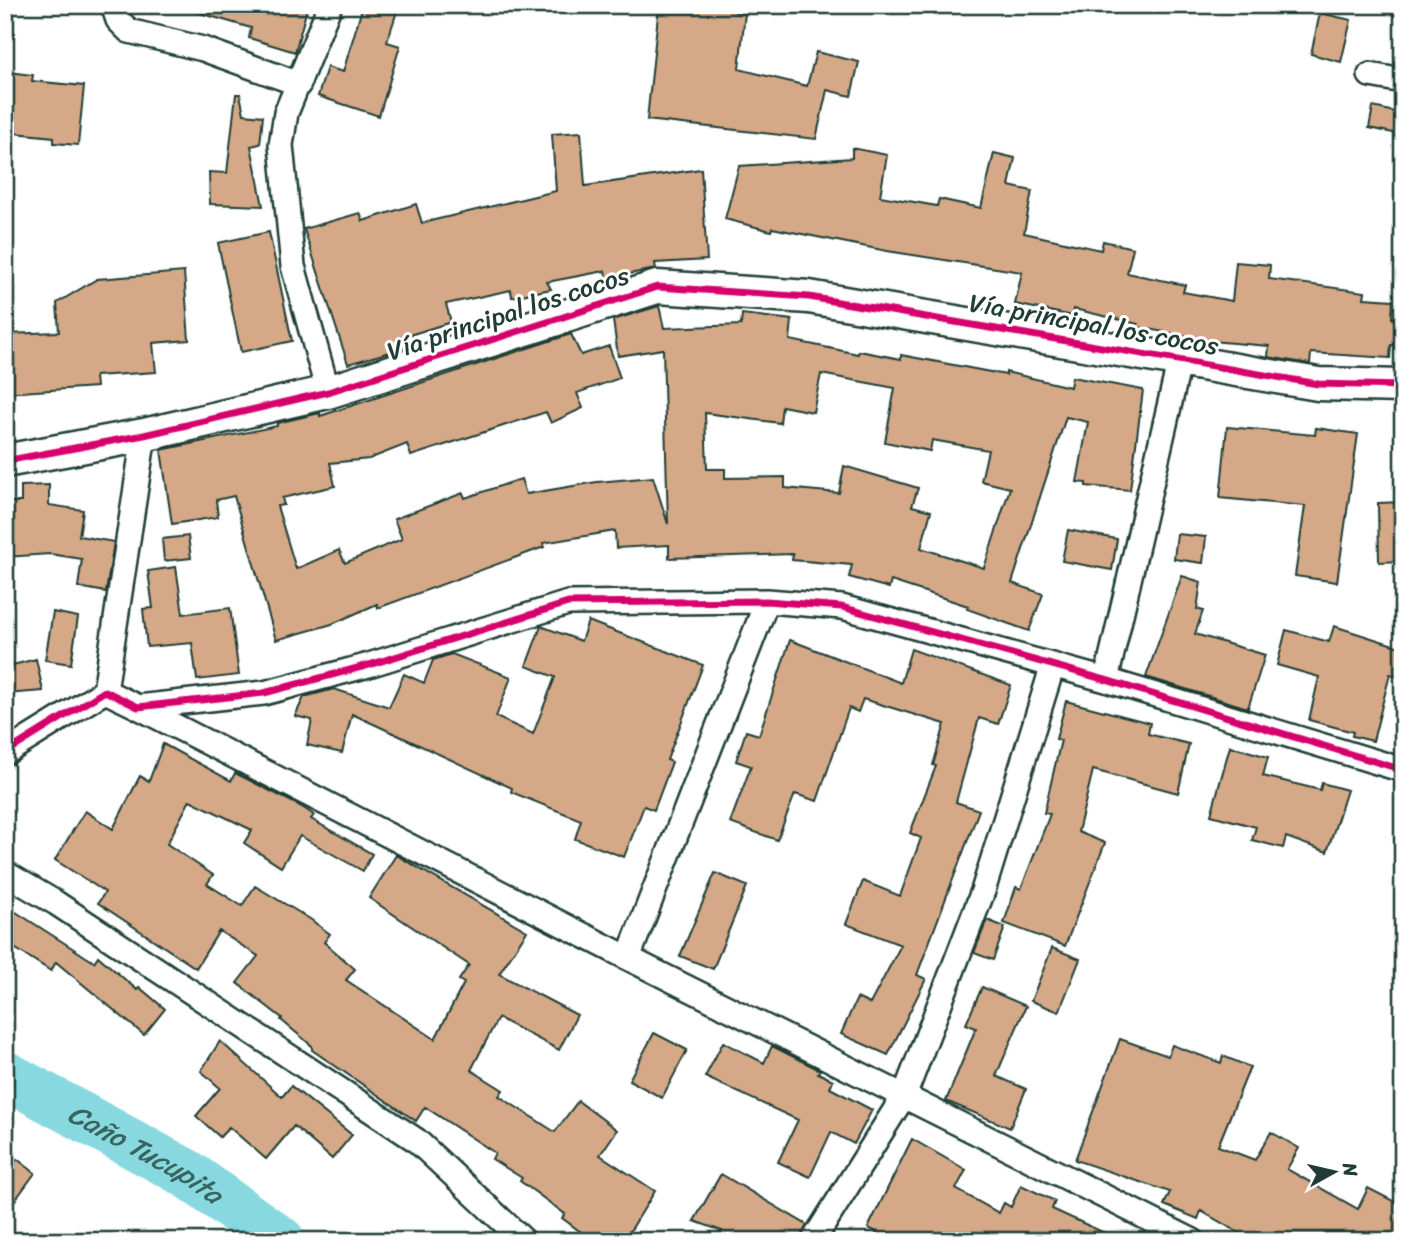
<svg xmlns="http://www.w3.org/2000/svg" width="1408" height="1246" viewBox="0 0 1408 1246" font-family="Sriracha,sans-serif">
<rect width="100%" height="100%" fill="#fff"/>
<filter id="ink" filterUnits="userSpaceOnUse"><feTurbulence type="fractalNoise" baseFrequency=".0143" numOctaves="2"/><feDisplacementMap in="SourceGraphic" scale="14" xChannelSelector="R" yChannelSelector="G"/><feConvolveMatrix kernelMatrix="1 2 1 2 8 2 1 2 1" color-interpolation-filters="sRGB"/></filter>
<g filter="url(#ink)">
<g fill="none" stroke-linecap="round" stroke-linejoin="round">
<path stroke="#88d9df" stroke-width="49" id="s1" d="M5,1075L186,1173L281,1241"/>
</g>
<path fill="#d5a987" stroke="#1f3d34" stroke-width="2" fill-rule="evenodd" d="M194,5H308L295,52L249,38L251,28L193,11Z
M363,5H399L387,42L400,46L379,116L318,96L327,67L343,72Z
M659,5H735V12L745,13L739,69L807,86L816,52L859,62L851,96L827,90L816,139L647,120Z
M1320,13L1351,20L1341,62L1311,54Z
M8,72L33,75L32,81L84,86L78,145L54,143V137L5,132Z
M236,94H240L244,114L263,116L260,144L251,146L263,206L210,204L209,172L227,173Z
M1373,107L1403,114V135L1369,128Z
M581,132L585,186L701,169L707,260L655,263L656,269L607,278L605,271L547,282L551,289L512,297L511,290L446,304L451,322L400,338L404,348L348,364L304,229L360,213L363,221L416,204L422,223L556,191L552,134Z
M852,148L887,155L880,196L937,206L939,199L981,208L994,153L1015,158L1009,186L1032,191L1024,233L1101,250L1103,241L1133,248L1127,273L1185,285L1183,292L1232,301L1236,262L1270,265L1269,279L1365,292L1364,298L1393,300L1392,318L1403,319V346L1391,345L1390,358L1311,353L1310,364L1268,357L1269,346L1210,341L1138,327V324L1074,309L1073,316L1015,304L1022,272L887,251L772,228L771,231L725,219L739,166L852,158Z
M269,232L292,341L241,352L218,243Z
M184,272L189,340L153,343L156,372L95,376L96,387L5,393V334L59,332L57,303L97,279Z
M659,306L664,328L741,325L742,314L792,320L790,340L858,354L859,351L901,359V355L1006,375V372L1070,387L1072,377L1143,390L1130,490L1086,486V483L1077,482L1088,422L1066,417L1012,583L1043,594L1029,631L967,609L968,606L891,581L889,588L849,577L852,565L792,560L793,554L669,558V545L616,548L615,531L543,543L544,547L378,608L377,604L332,624L276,640L234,496L216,500L218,517L172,524L161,450L277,426V423L320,413V416L571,334L581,355L609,346L620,378L577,393L583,408L551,423L546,412L411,456L407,444L369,459L330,463L335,486L282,498L284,505L277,506L296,569L339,550L345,563L402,539L394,519L463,493L465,498L521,479L526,494L597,482L653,477L668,524L663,349L618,356L613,320ZM821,374L895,388L885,442L930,451L932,440L988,450L981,481L1010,488L984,568L921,548L931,511L912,506L918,488L844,466L839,493L785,488V477L725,478V469H707L705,413L780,423L782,406L813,412Z
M1227,427L1315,435L1316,428L1358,434L1337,582L1295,576L1305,506L1220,498Z
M49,485V505L83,510L79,536L114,542L106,592L78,587L82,559L50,554L5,557V502H21V486Z
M1403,502V561L1379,562L1378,503Z
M1068,530L1117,539L1112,570L1062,561Z
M1177,534L1206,537L1203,563L1174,559Z
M188,536L191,558L164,561L162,539Z
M176,567L183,614L230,608L239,675L197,680L192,643L147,647L143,609L153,608L148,571Z
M1182,576L1201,582L1197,609L1203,611L1195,634L1265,655L1248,708L1146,677Z
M53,612L78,617L71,664L45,660Z
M588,621L703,665L667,760L672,762L654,810L644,806L624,857L575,839L581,820L511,792L512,788L352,714L342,753L307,745L312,720L295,716L304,697L334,689L389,707L404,674L424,683L433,660L452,654L511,677L496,717L533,734L555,677L526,666L541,626L581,641Z
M1334,626L1403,648V678L1390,674L1373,741L1352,736L1353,732L1309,720L1319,677L1277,665L1286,630L1329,642Z
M790,640L901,683L911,649L1011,685L998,724L979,718L956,802L979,810L917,975L926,979L888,1055L841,1034L857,998L870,1004L901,945L846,924L863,881L900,896L921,838L910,833L936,766L933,765L945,724L863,699L858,712L849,708L817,801L795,794L777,840L730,823L751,766L736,761L746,731L759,735Z
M36,659L43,691L5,694V667Z
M1066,701L1150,723L1148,734L1189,744L1178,793L1093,770L1078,832L1105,843L1065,946L1004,923L1016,887L1021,889L1050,814L1044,813L1061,740L1056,739Z
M163,744L231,781L235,773L302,807L314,815L311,819L372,854L363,871L300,836L281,867L244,843L252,830L190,800L167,844L213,875L207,884L242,906L255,886L310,919L330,934L324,942L355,969L346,980L435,1039L464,983L459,980L469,965L369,898L396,855L527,931L499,974L577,1015L559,1050L498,1018L471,1070L503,1090L499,1096L555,1132L578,1101L617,1130L600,1155L655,1191L624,1241H593L562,1218L565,1214L520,1181L522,1178L492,1159L495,1153L425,1107L416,1121L312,1050V1046L281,1020L282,1018L237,983L258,956L219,931L196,968L98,903L105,892L55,860L85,811L113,829L140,776L149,781Z
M1230,746L1268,757L1263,776L1320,790L1322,783L1347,790L1327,852L1286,837L1283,848L1252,840L1256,827L1211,815Z
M715,873L747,886L713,969L680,956Z
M5,905L94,962L98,956L137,990L139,987L165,1009L144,1035L56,962L51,971L5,942Z
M987,920L1005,927L993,960L974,953Z
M1052,948L1080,959L1059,1012L1031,1001Z
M982,987L1026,1006L996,1076L1026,1089L1010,1128L946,1101L976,1028L966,1024Z
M654,1033L687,1050L662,1098L629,1080Z
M1120,1039L1168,1056L1172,1045L1221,1063L1223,1056L1250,1067L1218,1146L1255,1160L1271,1132L1299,1148L1287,1169L1358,1209L1368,1188L1403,1206V1241H1253L1201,1211L1198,1219L1164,1205L1170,1192L1075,1160Z
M220,1041L282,1097L291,1086L352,1135L332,1159L294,1126L266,1159L229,1127L220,1137L196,1116L220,1088L201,1071Z
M723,1042L764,1063L772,1046L820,1070L818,1073L833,1080L830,1088L872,1110L854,1144L831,1132L810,1177L778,1162L798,1120L705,1077Z
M912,1139L966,1170L956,1189L999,1213L1004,1203L1011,1207L1021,1185L1055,1201L1052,1209L1122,1241H872L877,1232L868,1228Z
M17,1159L35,1173L5,1214V1175Z
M721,1174L807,1225L799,1241H716L722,1231L694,1221Z"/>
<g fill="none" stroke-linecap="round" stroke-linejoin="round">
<defs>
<path id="street" d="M113,5L118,20L129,31L203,49L299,84
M1370,75L1403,81
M328,392L293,266L281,145L286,113L330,5
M1106,680L1180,359
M105,691L144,435
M138,707L628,958L1193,1241
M5,753L105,691L138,707L264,693L369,665L568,603L767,601L842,607L1106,680L1403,770
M5,873L56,903L416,1140L524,1241
M628,958L767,601
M813,1241L905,1094L983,891L1053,665"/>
<path id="secondary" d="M5,461L144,435L328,392L657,287L809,297L1318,384L1403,386"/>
</defs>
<use href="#street" stroke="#1f3d34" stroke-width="28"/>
<use href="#secondary" stroke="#1f3d34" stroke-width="37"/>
<use href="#street" stroke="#fff" stroke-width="23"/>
<use href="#secondary" stroke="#fff" stroke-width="32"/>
<defs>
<path id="cycleway" d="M5,461L144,435L328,392L657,287L809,297L1318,384L1403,386
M5,753L105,691L138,707L264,693L369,665L568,603L767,601L842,607L1106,680L1403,770"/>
</defs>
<use href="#cycleway" stroke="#fff" stroke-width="11"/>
<use href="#cycleway" stroke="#d6006c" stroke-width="7"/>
</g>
</g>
<g text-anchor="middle" stroke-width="6" stroke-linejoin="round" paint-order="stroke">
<g font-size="26" fill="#1f3d34" stroke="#fff">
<text transform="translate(508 313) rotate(-18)" y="9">Vía principal los cocos</text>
<text transform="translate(1094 324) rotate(10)" y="9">Vía principal los cocos</text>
</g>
<g font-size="28" font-style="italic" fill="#39645f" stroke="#fff">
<text dy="10" stroke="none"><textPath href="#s1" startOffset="161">Caño Tucupita</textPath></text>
</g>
</g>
<rect width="1408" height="1246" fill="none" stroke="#fff" stroke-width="28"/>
<rect x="14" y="14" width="1380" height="1218" fill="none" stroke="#1f3d34" stroke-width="2.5" filter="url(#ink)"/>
<g transform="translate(1334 1172) rotate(82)" stroke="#ffffff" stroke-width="5" paint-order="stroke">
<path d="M0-5L12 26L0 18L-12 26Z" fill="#1f3d34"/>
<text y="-10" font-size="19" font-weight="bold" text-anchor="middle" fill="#1f3d34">N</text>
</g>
</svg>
